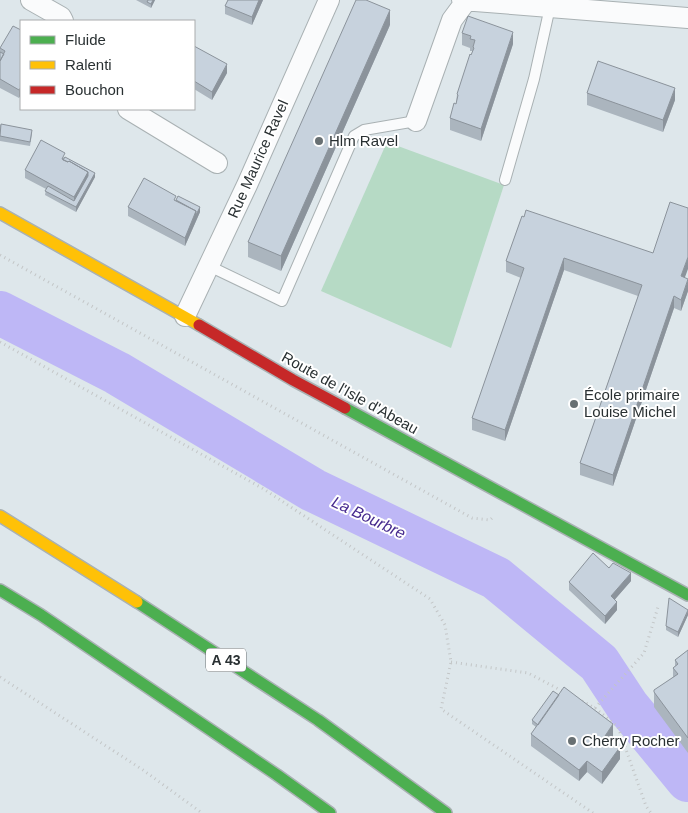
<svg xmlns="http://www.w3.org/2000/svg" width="688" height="813" viewBox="0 0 688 813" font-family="Helvetica,sans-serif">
<rect width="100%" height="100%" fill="#dee7eb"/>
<path fill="#b6dac5" d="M387,142L504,185L451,348L321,291Z"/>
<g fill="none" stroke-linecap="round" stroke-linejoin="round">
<path stroke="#beb7f6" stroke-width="44" d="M0,313L117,373L313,490L496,578L599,663L628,707L688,780"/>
<defs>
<path id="lane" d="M505,180L534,79L550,7
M209,266L282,301L354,136L364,130L416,121"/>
<path id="street" d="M31,0L61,17L63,21
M462,0L688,18
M128,109L217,163
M416,121L452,20L466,1
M185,316L247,185L329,0"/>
<path id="fast" d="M345,408L688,595
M0,590L41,615L277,775L330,813
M137,602L318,720L446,813"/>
<path id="slow" d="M0,213L199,325
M0,516L137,602"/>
<path id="jam" d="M199,325L293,380L345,408"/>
</defs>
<use href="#lane" stroke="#a9b1b3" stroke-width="12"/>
<use href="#street" stroke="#a9b1b3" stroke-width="22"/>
<use href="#fast" stroke="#a9b1b3" stroke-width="14"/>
<use href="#slow" stroke="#a9b1b3" stroke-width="14"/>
<use href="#jam" stroke="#a9b1b3" stroke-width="14"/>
<path stroke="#c3c6c7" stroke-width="3" stroke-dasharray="1 4" stroke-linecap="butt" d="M0,255L472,518L490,520L493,517
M0,342L262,488L430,599L445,625L451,662L441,709L593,813
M451,662L528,673L566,693
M0,677L143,770L202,813
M582,701L595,708L618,727L646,806L651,813
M595,708L644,653L658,607"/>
<use href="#lane" stroke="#fafbfc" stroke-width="10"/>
<use href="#street" stroke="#fafbfc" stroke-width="20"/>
<use href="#fast" stroke="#4caf50" stroke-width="11"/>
<use href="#slow" stroke="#ffc107" stroke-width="11"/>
<use href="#jam" stroke="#c62828" stroke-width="11"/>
</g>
<path fill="#abb5be" d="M136,0H155L151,8Z
M227,0H263L252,25L225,14V6L228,0Z
M390,25L281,271L248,257V242Z
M21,30L19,98L0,88V48Z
M462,33L513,44L481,141L450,130V118L456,104L457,94L473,51H470V48L462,45Z
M194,46L227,73L212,100L194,89Z
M587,93L675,100L663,132L587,105Z
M0,125L32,134L30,146L0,141Z
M65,157L95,177L76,212L45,195L46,189L25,178V170Z
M176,200L200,212L185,246L128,216V207Z
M522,216L685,278L688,291L681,311L674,308L613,486L580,475V463L638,296L564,270L505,441L472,430V418L521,278L506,272V261Z
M631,581L615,599L617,610L605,624L569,590V582Z
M688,610V615L678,637L666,630V626Z
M688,650V753L654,707V692L673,677V668L675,666V660Z
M532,720L613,736L611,740L620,759L602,784L587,772L579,781L531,746V734L536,727L532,724Z"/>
<path fill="#8b939b" d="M153,0H155L151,8V4Z
M259,0H263L252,25V17Z
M390,10V25L281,271V256Z
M513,32V44L481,141V129Z
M227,64V73L212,100V92Z
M21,87V95L19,98V90Z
M675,88V100L663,132V120Z
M88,172V180L74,205V197Z
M95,173V177L76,212V207Z
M200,207V212L185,246V238L196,211Z
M688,257V269L681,288V276Z
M564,258V270L505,441V430Z
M688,279V291L681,311V300Z
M674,296V308L613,486V475Z
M631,573V581L611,604V596Z
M617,602V610L605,624V616Z
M688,611V615L678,637V632Z
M613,724V736L605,748V736Z
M620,747V759L602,784V772Z
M587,761V772L579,781V770Z"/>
<path fill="#c7d2dd" stroke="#8b939b" d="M148,0H153L151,4L147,2Z
M228,0H259L252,17L225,6Z
M356,0H366L390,10L281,256L248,242Z
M468,16L513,32L481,129L450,118L454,103L456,104L458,95L457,94L470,54L471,55L474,48L473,47L475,40L470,39L471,36L462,33Z
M13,26L21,30V87L19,90L0,79V61L5,51L0,48Z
M194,46L227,64L212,92L194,81Z
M0,52L4,54L0,61Z
M598,61L675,88L663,120L587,93Z
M1,124L32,130L30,142L0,136Z
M41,140L65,153L62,159L68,162L69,161L88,172L74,197L25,170Z
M65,157L95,173L76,207L45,191L48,186L74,201L88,176V172L69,161L68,162L63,160Z
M144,178L176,196L174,200L196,211L185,238L128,207Z
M178,196L200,207L196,215V211L176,200Z
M670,202L688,208V257L681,276L688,279L681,300L674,296L613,475L580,463L642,285L564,258L505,430L472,418L524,268L506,261L522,216L524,217L526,210L653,253Z
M593,553L609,568L613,563L631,573L611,596L617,602L605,616L569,582Z
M669,598L688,610L678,632L666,626Z
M688,650V738L654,692V690L678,674L673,668L678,664L675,660Z
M564,687L613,724L605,736L620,747L602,772L587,761L579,770L531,734Z
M553,691L559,695L538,725L532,720Z"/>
<g fill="#687073" stroke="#fff" stroke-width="2">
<circle cx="319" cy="141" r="5"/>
<circle cx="574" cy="404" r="5"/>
<circle cx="572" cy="741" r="5"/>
</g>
<g text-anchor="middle" stroke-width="4" stroke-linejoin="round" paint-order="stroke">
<rect fill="#fff" stroke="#696e70" stroke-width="1" x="206" y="648.5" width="40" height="23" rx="4"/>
<g font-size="14" font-weight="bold" fill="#293032">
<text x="226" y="665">A 43</text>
</g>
<g font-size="15" fill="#293032" stroke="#fff" text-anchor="start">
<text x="329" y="146">Hlm Ravel</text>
<text x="584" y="400">École primaire<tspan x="584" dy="17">Louise Michel</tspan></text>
<text x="582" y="746">Cherry Rocher</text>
</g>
<g font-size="15" fill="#293032" stroke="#fff">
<text transform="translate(258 159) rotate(-66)" y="5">Rue Maurice Ravel</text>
<text transform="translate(350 393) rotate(29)" y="5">Route de l'Isle d'Abeau</text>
</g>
<g font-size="16" font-style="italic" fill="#462a8e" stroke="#fff">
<text transform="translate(369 517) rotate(25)" y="6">La Bourbre</text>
</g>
</g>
<rect x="20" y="20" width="175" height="90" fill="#ffffff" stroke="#a9acad"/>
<rect x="30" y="36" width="25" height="8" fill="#4caf50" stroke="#a9acad"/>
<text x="65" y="45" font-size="15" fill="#293032">Fluide</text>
<rect x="30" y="61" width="25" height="8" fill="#ffc107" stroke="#a9acad"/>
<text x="65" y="70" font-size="15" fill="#293032">Ralenti</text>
<rect x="30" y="86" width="25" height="8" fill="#c62828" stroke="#a9acad"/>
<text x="65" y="95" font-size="15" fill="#293032">Bouchon</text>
</svg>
